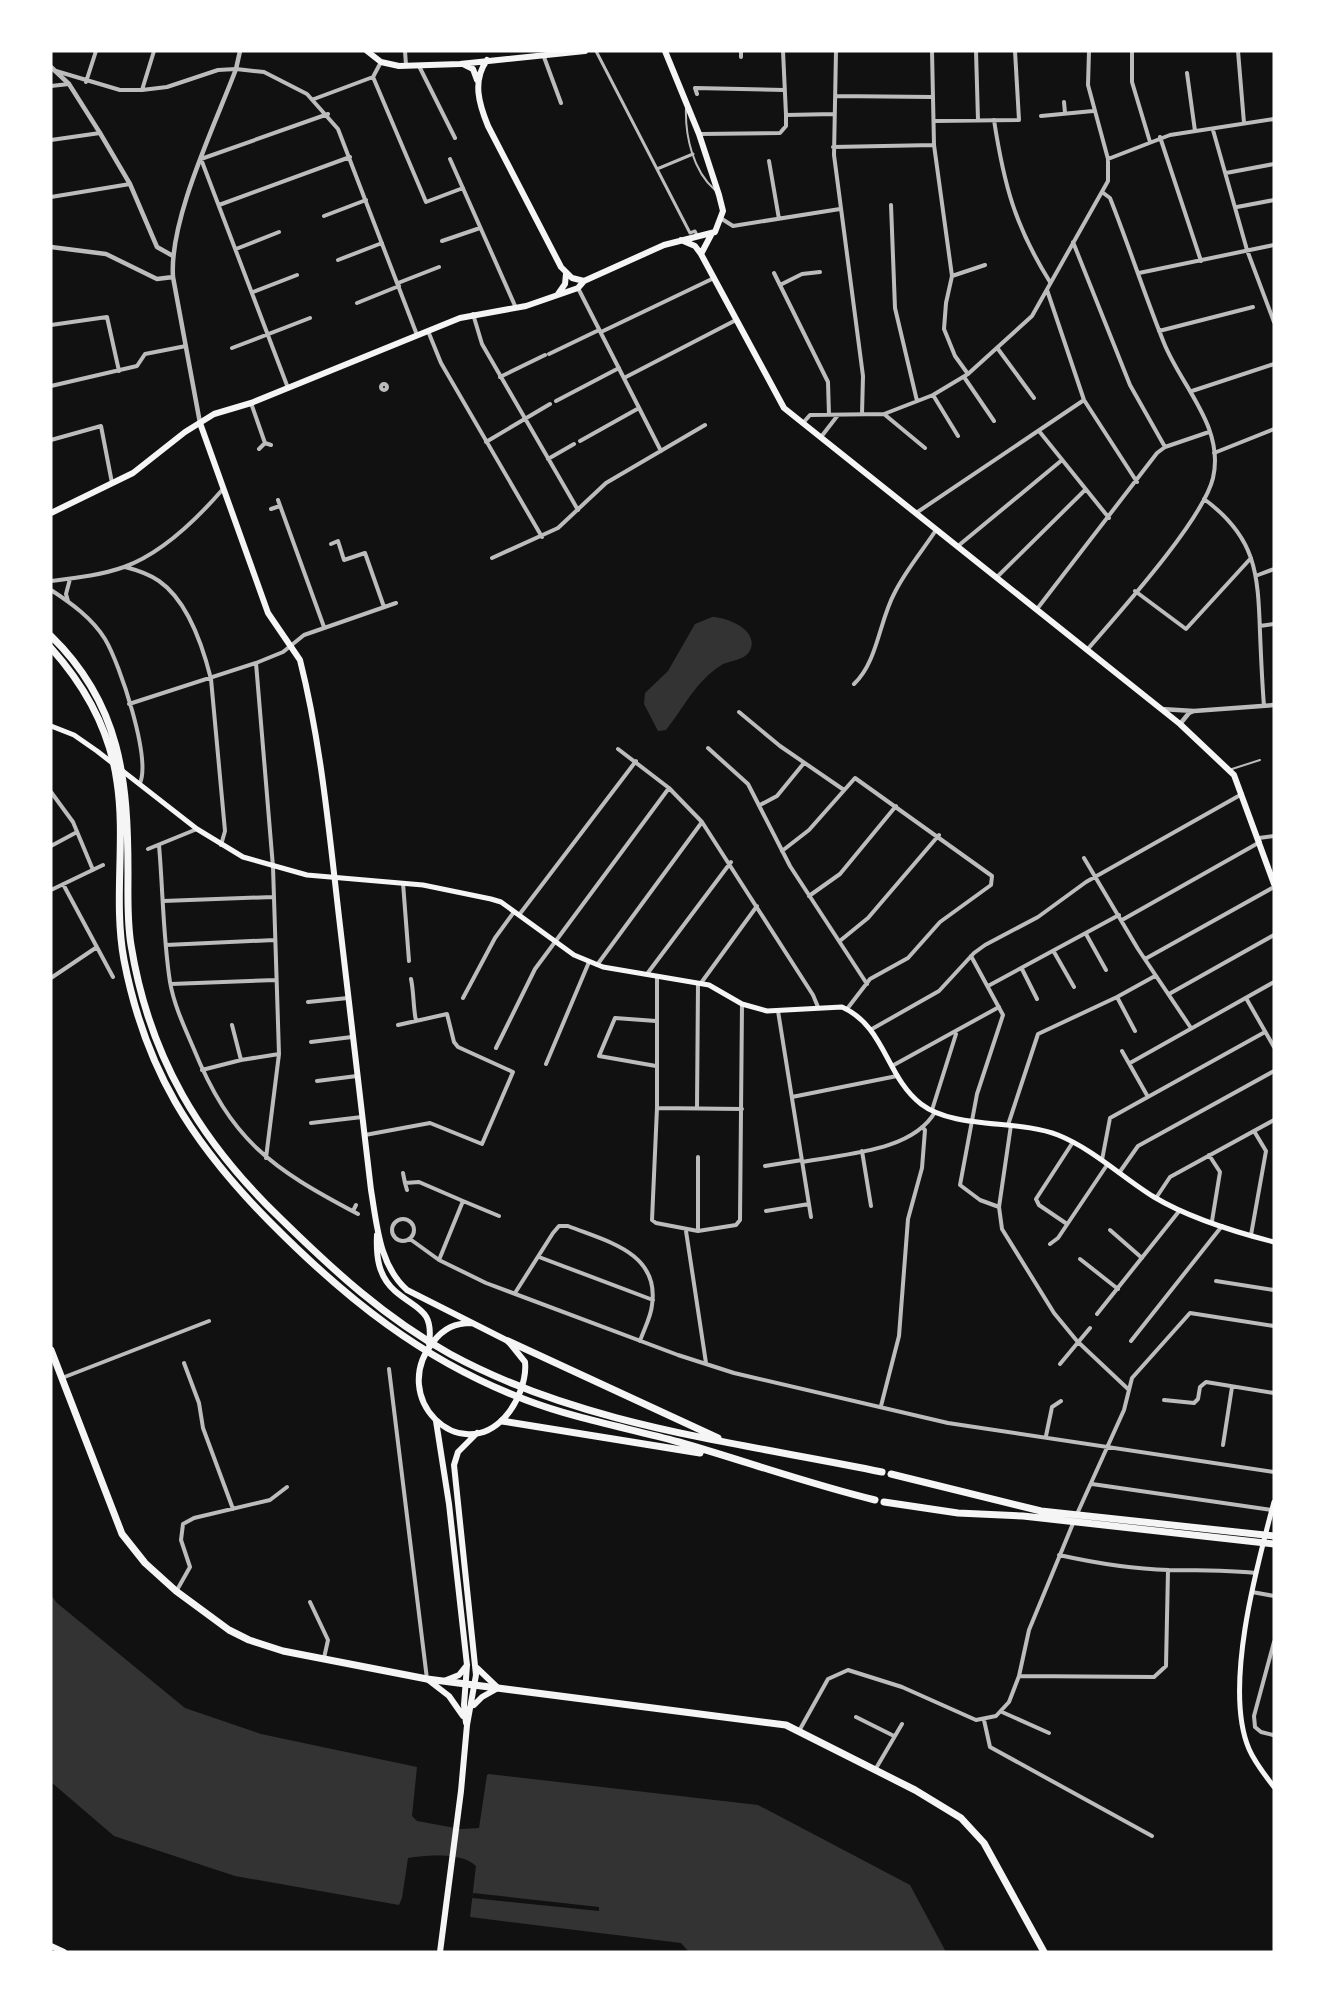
<svg xmlns="http://www.w3.org/2000/svg" width="1325" height="2003" viewBox="0 0 1325 2003" font-family="Jost,sans-serif">
<rect width="100%" height="100%" fill="#111"/>
<path fill="#333" d="M712,617C726,617 757,629 751,648C746,662 730,659 720,666C696,681 683,709 666,730L658,731L644,704L645,693L668,671L695,624Z
M51,1595L57,1603L185,1708L261,1734L417,1767L412,1816L417,1821L461,1829L479,1828L487,1775L489,1774L758,1805L910,1885L946,1952H689L681,1943L470,1917L476,1866C462,1852 427,1855 408,1858L402,1898L399,1905L235,1876L114,1836L51,1782Z"/>
<path fill="#111" d="M473,1893L599,1907V1911L472,1898Z"/>
<g fill="none" stroke-linecap="round" stroke-linejoin="round">
<path stroke="#bcbcbc" stroke-width="2" d="M686,108C685,136 693,171 715,190
M1232,769L1260,760"/>
<path stroke="#bcbcbc" stroke-width="3" d="M596,51L690,233L695,231L697,235
M657,169L693,154"/>
<path stroke="#bcbcbc" stroke-width="4" d="M405,51L406,65
M741,51V57
M783,51L786,115
M836,51L834,155L863,376L862,414
M932,51L934,145L952,276L946,303L944,329L955,356L968,374
M976,51L978,120
M1132,51V82L1150,142
M1238,51L1244,123
M544,57L561,103
M419,66L455,138
M56,71L120,90H142L167,87L218,70L236,69L264,72L307,94L338,129L417,335
M1187,73L1195,131
M373,77L426,202L463,188
M86,82L96,51
M51,86L69,84
M142,90L154,51
M697,94L695,88L784,90
M835,96L932,97
M314,99L373,77L381,62
M1064,102L1065,113
M1041,116L1093,111
M994,120C1004,185 1015,226 1050,282
M934,121L1019,120L1015,51
M1213,130L1247,250L1274,322
M700,134L780,133L786,126V115L834,114
M1160,137L1201,261
M51,140L100,133
M833,147L934,145
M450,159L516,308
M1108,159L1170,135L1274,119
M769,161L779,219
M1226,173L1274,164
M51,197L130,184
M219,205L350,157
M891,205L895,308L917,401
M1237,207L1274,200
M324,216L366,200
M722,219L733,226L840,209
M442,241L480,228
M1073,242L1130,385L1165,447
M236,249L279,232
M338,260L382,243
M774,273L828,382L829,415
M1139,273L1274,245
M952,276L985,265
M398,283L439,267
M780,285L802,274L820,272
M578,288L661,451
M1047,290L1084,400L1137,482
M253,292L297,275
M357,303L399,286
M473,314L482,344L578,510
M51,325L107,317L119,371
M428,331L441,363L542,537
M1159,331L1253,307
M601,332L714,278
M232,348L310,318
M998,349L1034,398
M549,354L599,330
M500,377L545,355
M964,377L994,421
M624,378L736,320
M381 387a3 3 0 1 1 6 0a3 3 0 1 1-6 0Z
M51,386L137,366L145,354L186,346
M288,388L201,159L328,114
M1192,391L1274,364
M933,395L958,436
M556,401L619,368
M251,403L265,443
M884,414L925,448
M803,423L810,415L884,414L933,395L968,374L1032,316L1108,181V159L1088,85L1089,51
M1039,431L1109,518
M821,437L838,415
M51,440L101,426L112,483
M580,441L639,408
M486,442L550,404
M259,449L265,443L271,445
M1214,453L1274,429
M548,459L574,444
M1204,499C1256,537 1258,573 1260,632C1261,657 1262,681 1264,706
M278,500L324,627
M271,509L280,506
M916,513L1084,400
M331,544L338,541L344,560L365,553L384,607
M958,546L1062,460
M492,558L558,528L606,483L705,425
M125,567C137,570 149,574 159,581C188,601 203,647 211,679L225,831L221,845
M1258,575L1274,569
M997,577L1085,490
M51,581C75,578 102,575 124,567C163,553 197,519 223,489
M51,590C71,603 92,618 105,639C120,664 151,758 140,783
M1135,591L1186,629L1251,558
M68,601L66,594L70,579
M1037,609L1157,453L1165,447L1209,432
M1260,626L1274,624
M1087,650C1118,614 1203,520 1213,478C1225,427 1181,386 1164,343C1145,296 1129,246 1110,198L1102,192
M256,663L273,867L279,1054L266,1158
M854,684C878,661 879,621 895,592C906,570 923,550 936,530
M129,704L256,663L283,652L304,635L396,603
M739,712L780,746L844,790
M708,748L748,784L790,866L867,984
M618,749L669,788L702,822L813,995L818,1007
M51,792L73,822L93,870
M760,805L777,796L804,763
M1259,838L1274,836
M159,845C163,891 163,937 170,982C174,1005 184,1026 193,1047C231,1141 271,1168 358,1214
M51,846L77,832
M148,849L197,829
M782,851L809,830L855,778L992,876L991,885L940,922L908,958L870,979L847,1009
M1084,858L1138,949L1191,1028
M403,883L409,961
M63,884L113,977
M51,890L103,865
M809,896L840,874L896,806
M163,901L273,897
M519,915L636,761
M1122,920L1260,842
M1086,934L1106,970
M841,940L868,918L939,835
M166,945L275,940
M1054,952L1074,987
M971,956L1003,1015L977,1094L960,1185L980,1200L999,1207
M1145,959L1274,887
M597,965L702,822
M1022,969L1037,999
M647,974L731,862
M657,976V1108L652,1220L656,1223L698,1231L736,1225L740,1220L742,1004
M51,978L97,947
M411,979C414,993 413,1006 416,1021
M701,983L757,906
M171,984L276,980
M988,986L1119,915
M1169,994L1274,935
M1117,997L1135,1031
M463,998L495,938L514,912
M1246,998L1274,1047
M308,1002L348,998
M778,1011L811,1217
M232,1025L241,1060
M872,1029L939,991L974,953L985,945L1038,917L1086,882L1242,794
M311,1042L352,1037
M496,1048L535,969L669,788
M1122,1051L1148,1097
M1130,1063L1274,982
M546,1064L589,962
M656,1066L599,1056L615,1018L656,1021
M892,1066L999,1007
M202,1070L241,1060L279,1054
M317,1081L357,1076
M792,1097L897,1076
M657,1108L742,1109
M697,1108L698,983
M932,1110L956,1034
M311,1123L362,1117
M1008,1125L1038,1034L1117,997L1155,976
M1011,1125L999,1207L1002,1229L1054,1313L1077,1341L1128,1389
M365,1135L430,1123L482,1144L513,1072L458,1047L454,1042L447,1014L398,1025
M862,1151L871,1206
M1209,1155L1220,1172L1212,1221
M1102,1160L1110,1118L1265,1032
M802,1162C843,1154 912,1152 935,1112
M765,1166L802,1160
M403,1173L405,1183L419,1182L463,1201
M1119,1173L1138,1146L1274,1071
M405,1183L407,1190
M1156,1198L1170,1177L1274,1120
M353,1211L356,1205
M766,1211L809,1204
M392 1230a11 11 0 1 1 22 0a11 11 0 1 1-22 0Z
M1067,1224L1039,1205L1036,1199L1073,1142
M1110,1230L1142,1258
M686,1231L706,1363
M698,1231V1157
M1251,1235L1266,1151L1254,1131
M410,1239L439,1260L486,1283L678,1355L734,1373L948,1423L1274,1472
M1050,1244L1058,1238L1107,1165
M539,1257L653,1300
M1080,1259L1118,1289
M439,1260L463,1201L499,1216
M1216,1281L1274,1290
M515,1293L553,1233L559,1226H568C605,1241 660,1252 652,1305C651,1317 644,1329 640,1341
M1097,1314L1180,1210
M1131,1341L1222,1226
M184,1363L199,1403L203,1428L233,1509
M1060,1364L1090,1328
M389,1369L427,1679
M62,1378L209,1321
M1164,1400L1194,1403L1198,1399L1200,1387L1206,1382L1274,1393
M881,1406L899,1336L908,1219L922,1168L925,1130L922,1127
M1046,1436L1052,1407L1061,1401
M1223,1445L1232,1387
M1092,1484L1272,1510
M1077,1514L1124,1410L1132,1378L1190,1313L1274,1326
M1059,1555C1095,1563 1132,1569 1169,1570C1198,1570 1227,1570 1256,1573
M177,1590L190,1567L181,1540L183,1524L194,1518L270,1500L287,1487
M1252,1592L1274,1596
M310,1602L328,1640L324,1658
M1019,1676L1154,1677L1166,1666L1168,1570
M1002,1712L1049,1733
M856,1717L894,1736
M984,1720L990,1747L1152,1836
M799,1731L828,1679L848,1670L902,1687L976,1720L996,1716L1009,1702L1019,1676L1029,1630L1074,1521
M1273,1735L1261,1732L1255,1727L1254,1716L1274,1642
M875,1770L902,1724"/>
<path stroke="#bcbcbc" stroke-width="4.5" d="M51,67L69,84L100,133L130,184L157,247L173,256
M51,247L106,254L157,279L173,277
M200,423L173,277C169,219 215,125 236,69L240,51
M1161,709L1194,711
M1180,724L1189,713L1194,711L1274,705"/>
<path stroke="#f5f5f5" stroke-width="5" d="M51,726L74,735L97,751L197,829L243,857L307,875L423,885L491,899L501,902L574,955L603,967L709,985L742,1004L767,1011L842,1007C885,1026 886,1077 921,1104C955,1130 1018,1119 1058,1135C1093,1149 1123,1178 1154,1197C1189,1218 1235,1232 1274,1242
M1274,1502C1257,1565 1223,1688 1249,1749C1255,1763 1265,1775 1274,1787"/>
<path stroke="#f5f5f5" stroke-width="6" d="M367,51L381,62L399,66L460,64L585,51
M487,60C472,81 479,104 488,126L561,267L572,278L584,281
M463,64L473,69L477,80
M681,240L695,246L701,254L784,408L1180,724L1234,775L1274,884
M701,254L711,235
M558,294L565,284L566,274
M200,423L268,613L300,660C321,743 329,831 339,917C349,1008 360,1099 371,1190C377,1225 379,1265 407,1290L508,1341L525,1362C527,1380 517,1404 505,1417C460,1467 388,1398 433,1342C444,1328 455,1323 472,1323
M51,513L133,473L185,432L214,414L251,403L460,318L526,306L578,288L584,281L664,245L715,232L723,211L719,195L699,134L665,51
M377,1235C376,1256 378,1276 395,1291C417,1310 434,1309 429,1344
M436,1421L449,1504L467,1665L464,1705L466,1723
M427,1679L449,1696L463,1716
M444,1681L459,1675L467,1665
M474,1705L482,1697L498,1688L477,1668
M51,1946L64,1952
M440,1952L461,1791L467,1725L476,1675L454,1465L458,1452L477,1433"/>
<path stroke="#f5f5f5" stroke-width="7" d="M51,636C121,704 128,781 128,873C128,897 127,921 131,945C149,1057 200,1141 280,1218C333,1270 385,1318 450,1354C582,1426 737,1442 882,1472
M51,648C85,686 110,731 117,782C126,840 113,901 124,960C145,1069 191,1142 269,1221C345,1298 423,1361 526,1400C576,1419 628,1428 679,1442C745,1461 809,1484 875,1500
M508,1341L718,1438
M51,1350L122,1534L145,1563L176,1591L229,1630L249,1640L283,1651L427,1679L786,1725L915,1790L961,1818L984,1843L1044,1952
M502,1421L700,1453
M891,1474L1041,1511L1274,1536
M884,1502L958,1513L1023,1516L1274,1544"/>
</g>
<rect width="1325" height="2003" fill="none" stroke="#ffffff" stroke-width="105"/>
</svg>
